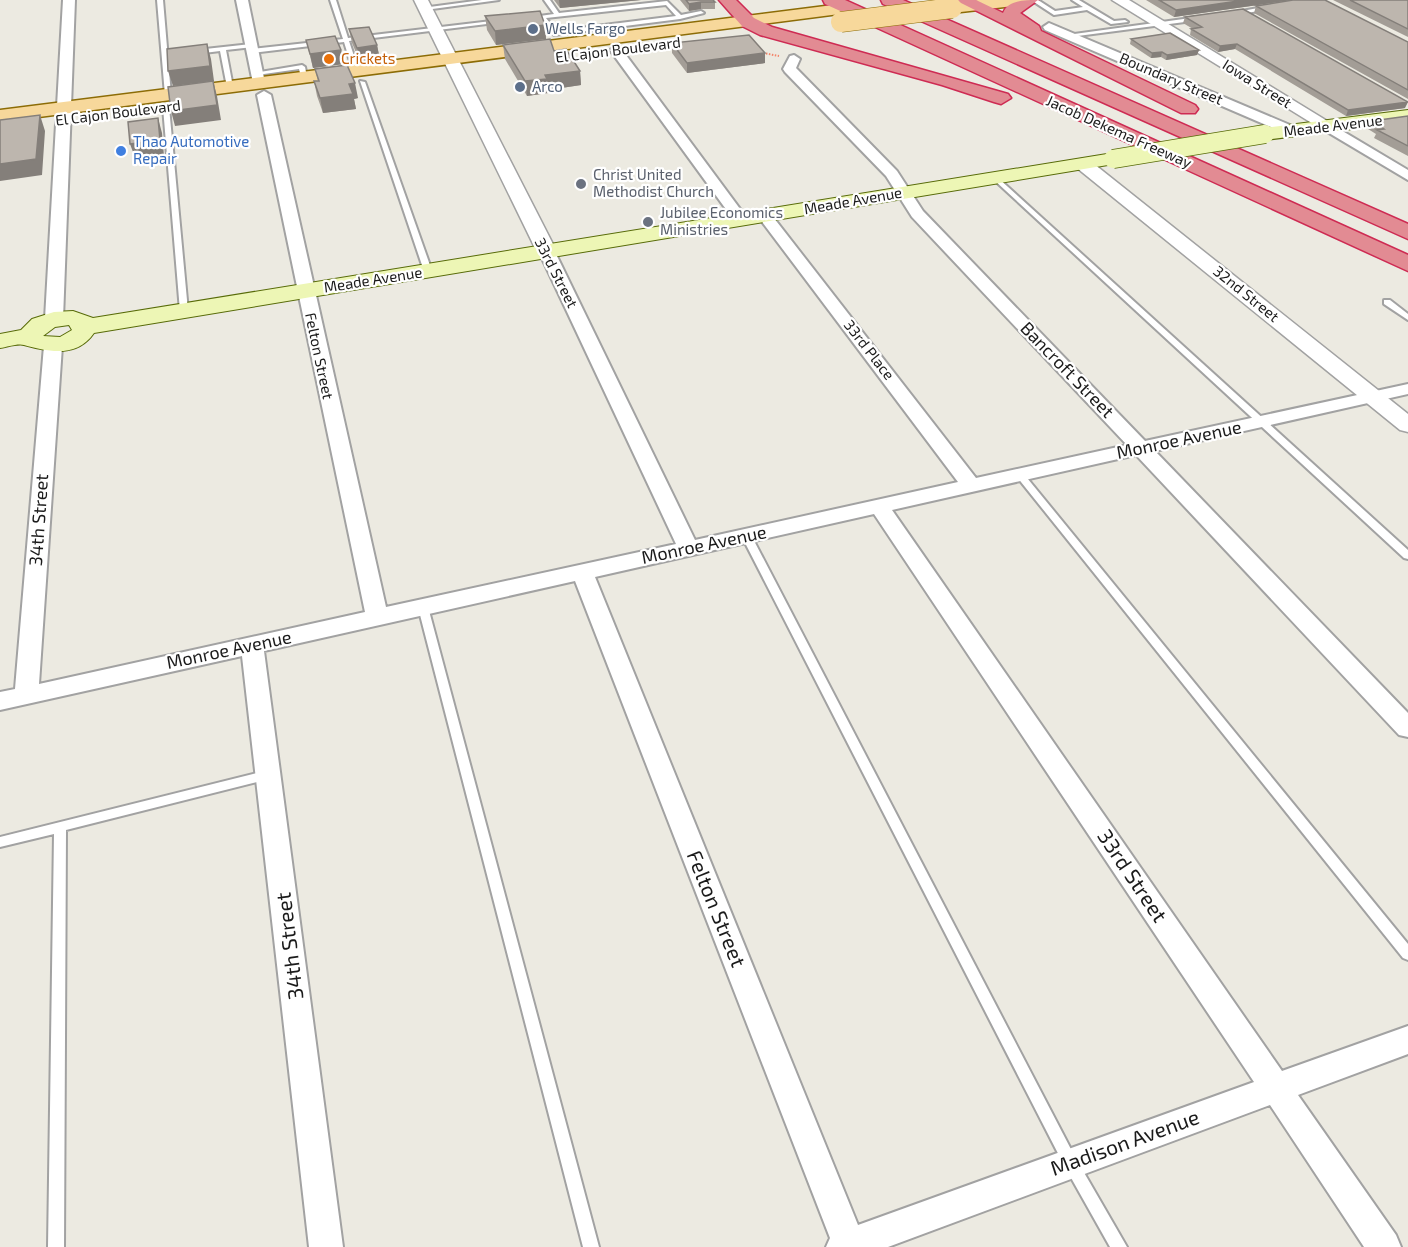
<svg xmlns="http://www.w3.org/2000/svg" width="1408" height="1247" viewBox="0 0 1408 1247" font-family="'Exo 2',sans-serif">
<rect width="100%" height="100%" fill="#eceae1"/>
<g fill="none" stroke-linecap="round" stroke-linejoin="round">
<defs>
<path id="service" d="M157,0H163L171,95L168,97L165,95Z
M330,0H336L348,38L500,20L503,22L349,41L359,71L356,73L353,71L344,42L252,53L249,51L252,49L343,39Z
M482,0H499L425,10L422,8Z
M544,0H550L559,13L667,1L681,15L701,11L704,13L680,19L554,35L541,18L528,20L525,18L554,14ZM666,5L676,16L556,31L546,18Z
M1031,0H1038L1055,11L1083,7L1072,0H1079L1114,21L1125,20L1128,22L1111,24L1087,10L1054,15Z
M1269,6L1271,9L1234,15L1231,13Z
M1198,17L1200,18V20L1070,37L1067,35Z
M251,44L253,45V47L226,50L233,87L230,89L227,87L220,51L196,54L193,52L196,50Z
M302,65L305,67L307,77L304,79L301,77L299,69L257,75L254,73Z
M360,81L365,82L432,271L431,273L424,271Z
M166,105L169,107L188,311L184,313L180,311L163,107Z
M993,177H997L1408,550V559L1404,558L993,179Z
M1384,300H1390L1408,314V320L1384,304Z
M1020,472L1023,473L1408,944V960L1403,958L1017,477L1015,475Z
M746,532L751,535L1075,1157L1127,1247H1110L1065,1167L741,535Z
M423,603L428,607L599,1247H583L418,607Z
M269,770L273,772L275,775L273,778L66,830L64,1247H48L54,834L0,847V837Z"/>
<path id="minor" d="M63,0H75L63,319L54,324L45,319Z
M236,0H248L265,83L264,86H254L253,83Z
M1049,23L1297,128L1299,131L1292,135L1287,134L1045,30L1043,27Z
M616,46L620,47L746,217L749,220L746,223H736L610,50Z
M794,55L800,59L796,68L897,171L923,211L1145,441L1408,384V394L1155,451L1408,713V737L1399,735L1136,455L892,510L1282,1071L1408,1026V1054L1298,1095L1396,1235L1401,1247H1364L1270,1105L888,1247H826L830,1238L575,581L264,651L343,1247H309L242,656L0,710V692L15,689L44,346L47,342L53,341L62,346L39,684L365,612L257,95L264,91L271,95L386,607L676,544L539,252L547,247L555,252L695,540L958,482L760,219L757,216L765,211L770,213L976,478L1127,445L912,217L886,176L785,72L783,69L790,56ZM874,514L1254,1082L858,1225L595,577Z
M1329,123L1408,170V180L1324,130L1322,127Z"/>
<path id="tertiary" d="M414,0H428L557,252L554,256L547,258L537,252Z
M1112,0H1129L1337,127L1329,132L1323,130Z
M1083,159L1089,160L1408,414V432L1400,430L1077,168L1074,164L1077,160Z"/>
<path id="secondary" d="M1408,110V122L1265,140L1255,134L1265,128Z
M1113,153L1120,155L1123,159L1120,163L94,333C77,358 49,352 24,345C18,343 7,347 0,348V334L21,330L32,319L54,312L73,311L93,318ZM69,325L72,330L60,337L43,336L55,327Z"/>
<path id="primary" d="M978,0H1031L1023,5L952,13L944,8L952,3Z
M841,4L847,5L849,9L847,13L0,122V110Z"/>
<path id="motorway" d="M719,0H736L754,18L772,27L1008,94L1011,98L1001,104L994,102L942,85L760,35L742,26Z
M823,0H845L1408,255V271L825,4Z
M881,0H903L1408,224V239L883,4Z
M955,0H976L1003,13C1008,0 1025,0 1038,0L1020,13L1039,26L1041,31L1195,105L1198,109L1195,113H1181Z"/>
</defs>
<use href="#service" stroke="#a2a2a2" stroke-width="4"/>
<use href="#minor" stroke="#a2a2a2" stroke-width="4"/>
<use href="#tertiary" stroke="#a2a2a2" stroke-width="3"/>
<use href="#secondary" stroke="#586b09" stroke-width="2"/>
<use href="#primary" stroke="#8c6c06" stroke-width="3"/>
<use href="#motorway" stroke="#ce2b53" stroke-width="3"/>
<path stroke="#f3866b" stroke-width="2" stroke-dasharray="1.5 1.5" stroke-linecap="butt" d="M763,53L779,56"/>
<use href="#service" fill="#fff" fill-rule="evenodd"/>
<use href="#minor" fill="#fff" fill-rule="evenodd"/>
<use href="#tertiary" fill="#fff" fill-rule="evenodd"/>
<use href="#secondary" fill="#edf6b5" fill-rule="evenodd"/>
<use href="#primary" fill="#f7d89b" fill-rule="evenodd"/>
<use href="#motorway" fill="#e28b93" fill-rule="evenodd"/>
<defs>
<path id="secondary-bridge" d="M1113,159L1265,134"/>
<path id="primary-bridge" d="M841,22L952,8"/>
</defs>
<use href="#secondary-bridge" stroke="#586b09" stroke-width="20" stroke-linecap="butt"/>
<use href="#primary-bridge" stroke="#8c6c06" stroke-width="21" stroke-linecap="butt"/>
<use href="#secondary-bridge" stroke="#edf6b5" stroke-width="18"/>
<use href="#primary-bridge" stroke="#f7d89b" stroke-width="20"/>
</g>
<path fill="#a39d96" d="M554,0H641L560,8Z
M680,0H713L715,2V9H701L689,11Z
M1146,0H1292L1174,17Z
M1333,0H1408V37Z
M1256,6L1408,42V99L1254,13Z
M485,16L545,25L546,39L496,45L487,30Z
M1185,17L1405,108L1346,116L1235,49L1218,52L1190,35L1191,29H1193L1183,23Z
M349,29L377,45L380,60L360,62L352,43Z
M1131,39L1199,50L1197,55L1166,60L1161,57L1151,58L1130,44Z
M306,40L341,50L344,64L313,68Z
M672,43L765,53V63L687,73L672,53Z
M503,45L554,51L580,71L581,85L548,90V93L527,96L505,59Z
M315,69L358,98L354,99L356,109L323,113L317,96L314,81H318Z
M1408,116V156L1374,138L1376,134L1368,129L1372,121Z"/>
<path fill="#847f7a" d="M559,0H641L560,8Z
M1245,0H1292L1174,17L1176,10Z
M701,2V9L689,11V4Z
M545,25L546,39L496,45L495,31Z
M207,44L211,59L214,81L173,86L168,71Z
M1237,44L1235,49L1218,52L1220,46Z
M377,45L380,60L360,62L357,48Z
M341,50L344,64L313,68L310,54Z
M1199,50L1197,55L1166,60L1167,55Z
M1162,52L1161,57L1151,58L1152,53Z
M765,53V63L687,73V63Z
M580,71L581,85L548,90V93L527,96L525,81L545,75Z
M213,81L217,96L221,120L175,126L171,111Z
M355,83L358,98L354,99L356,109L323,113L320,98L349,84Z
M1408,102L1405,108L1346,116L1348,110Z
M40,115L45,131L42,175L0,181V164Z
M158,118L162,133L164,156L136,160L130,144Z"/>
<path fill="#bdb6ae" stroke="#847f7a" stroke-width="1.5" d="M686,0H713L715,2H701L689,4Z
M1159,0H1245L1176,10Z
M1293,0H1325L1408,42V90L1256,6Z
M1350,0H1408V29Z
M1243,9L1408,102L1348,110L1237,44L1220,46L1191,29L1202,27L1185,17Z
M540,11L545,25L495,31L485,16Z
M369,27L377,45L357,48L349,29Z
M1170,33L1199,50L1167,55L1162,52L1152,53L1131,39Z
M749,35L765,53L687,63L672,43Z
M335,36L341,50L310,54L306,40Z
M550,39L554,51L566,49L580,71L545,75L547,79L525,81L503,45Z
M207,44L210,66L168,71L167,49Z
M347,65L355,83L349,84L353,94L320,98L314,81H319L315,69Z
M213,81L217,105L171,111L168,87Z
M40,115L36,159L0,164V120Z
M1408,116V146L1377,130L1384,129L1372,121Z
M158,118L160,140L130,144L128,122Z"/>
<g fill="#5c6f8a" stroke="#fff" stroke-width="2">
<circle cx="533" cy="29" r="6"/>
<circle cx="520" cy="87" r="6"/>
</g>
<circle fill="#e8710a" stroke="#fff" stroke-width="2" cx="329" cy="59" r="6"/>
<circle fill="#3f7fe0" stroke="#fff" stroke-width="2" cx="121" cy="151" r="6"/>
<g fill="#6b7280" stroke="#fff" stroke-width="2">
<circle cx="581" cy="184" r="6"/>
<circle cx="648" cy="222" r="6"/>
</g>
<g text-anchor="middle" stroke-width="4.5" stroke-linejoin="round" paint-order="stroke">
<g font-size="15" fill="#4e5e75" stroke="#fff" text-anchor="start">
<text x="545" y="34">Wells Fargo</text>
<text x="532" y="92">Arco</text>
</g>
<g font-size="15" fill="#1b1b1b" stroke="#fff">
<text transform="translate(618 50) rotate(-7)" y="5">El Cajon Boulevard</text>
<text transform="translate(1171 79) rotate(23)" y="5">Boundary Street</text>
<text transform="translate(1257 84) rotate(32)" y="5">Iowa Street</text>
<text transform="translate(118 113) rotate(-7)" y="5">El Cajon Boulevard</text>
<text transform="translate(1333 126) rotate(-7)" y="5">Meade Avenue</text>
<text transform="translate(1119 132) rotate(24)" y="5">Jacob Dekema Freeway</text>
<text transform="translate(853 201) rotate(-10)" y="5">Meade Avenue</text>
<text transform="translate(556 273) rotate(63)" y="5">33rd Street</text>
<text transform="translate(373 280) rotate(-9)" y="5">Meade Avenue</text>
<text transform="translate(1246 294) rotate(39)" y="5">32nd Street</text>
<text transform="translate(869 350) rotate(52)" y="5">33rd Place</text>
<text transform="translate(319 356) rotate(78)" y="5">Felton Street</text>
</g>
<g font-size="15" fill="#c56008" stroke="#fff" text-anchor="start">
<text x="341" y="64">Crickets</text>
</g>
<g font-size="15" fill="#366cbe" stroke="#fff" text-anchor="start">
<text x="133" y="147">Thao Automotive<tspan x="133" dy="17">Repair</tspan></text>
</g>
<g font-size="15" fill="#5b616d" stroke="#fff" text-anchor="start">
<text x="593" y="180">Christ United<tspan x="593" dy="17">Methodist Church</tspan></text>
<text x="660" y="218">Jubilee Economics<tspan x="660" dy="17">Ministries</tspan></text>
</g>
<g font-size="18" fill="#1b1b1b" stroke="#fff">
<text transform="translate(1067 370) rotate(46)" y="6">Bancroft Street</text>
<text transform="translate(1179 440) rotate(-12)" y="6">Monroe Avenue</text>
<text transform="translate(39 520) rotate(-86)" y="6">34th Street</text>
<text transform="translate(704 545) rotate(-12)" y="6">Monroe Avenue</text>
<text transform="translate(229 650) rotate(-12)" y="6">Monroe Avenue</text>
</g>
<g font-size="21" fill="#1b1b1b" stroke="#fff">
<text transform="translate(1132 876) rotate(56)" y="7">33rd Street</text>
<text transform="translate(716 909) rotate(68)" y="7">Felton Street</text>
<text transform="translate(290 946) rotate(-97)" y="7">34th Street</text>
<text transform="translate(1125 1143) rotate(-20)" y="7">Madison Avenue</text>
</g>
</g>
</svg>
